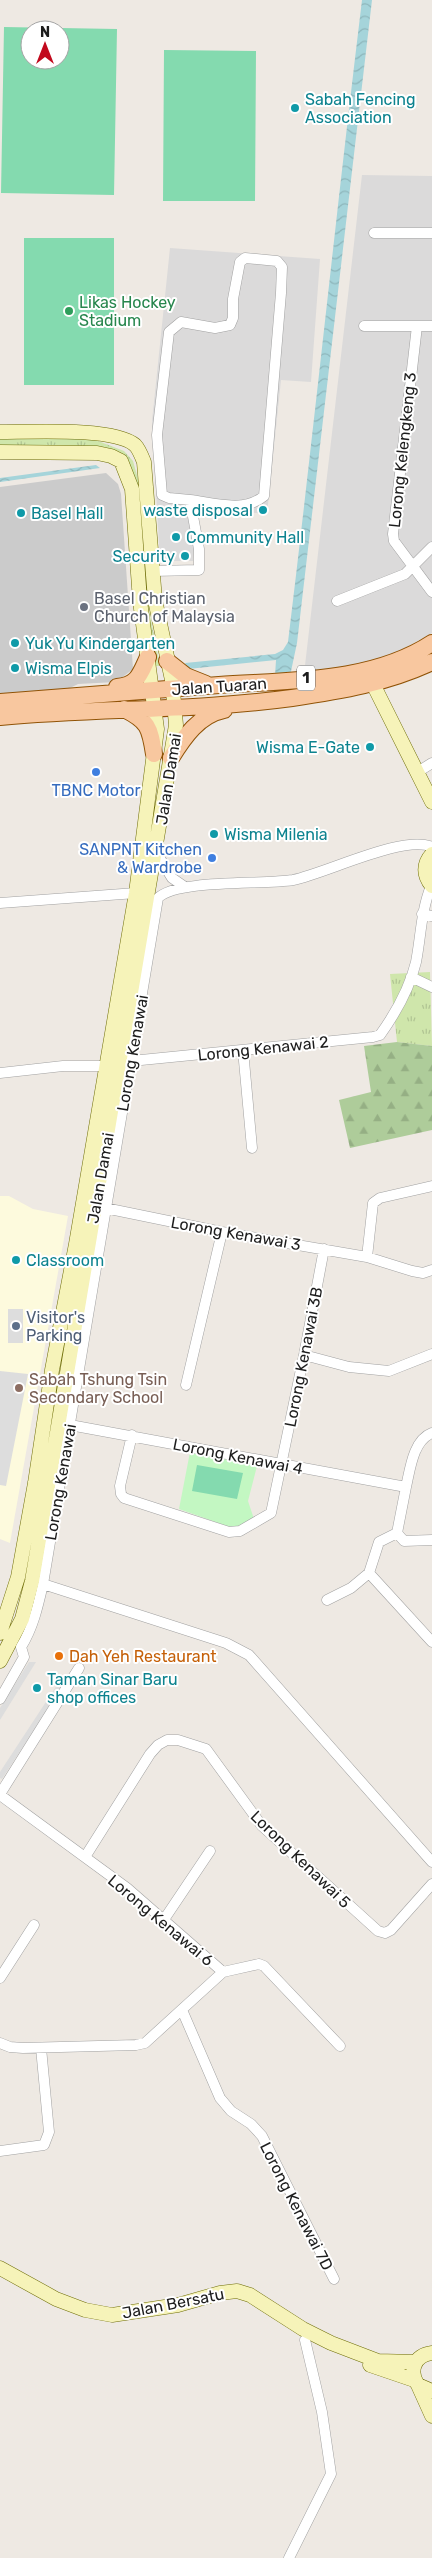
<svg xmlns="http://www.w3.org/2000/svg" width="432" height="2558" viewBox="0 0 432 2558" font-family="Rubik,sans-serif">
<defs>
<pattern id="grass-tufts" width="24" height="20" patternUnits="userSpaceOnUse" patternTransform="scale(1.25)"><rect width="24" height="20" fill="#cfe6ab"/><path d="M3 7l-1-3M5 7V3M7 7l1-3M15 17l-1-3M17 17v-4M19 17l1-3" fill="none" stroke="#b1c593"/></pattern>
<pattern id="forest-firs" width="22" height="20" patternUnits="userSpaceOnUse" patternTransform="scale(1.25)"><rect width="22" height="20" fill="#aecc9a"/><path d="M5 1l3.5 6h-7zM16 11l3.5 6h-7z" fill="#95af84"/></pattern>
<pattern id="water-waves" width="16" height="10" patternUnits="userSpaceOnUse" patternTransform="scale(1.25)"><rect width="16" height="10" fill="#a5d4da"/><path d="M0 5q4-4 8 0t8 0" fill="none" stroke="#8eb6bb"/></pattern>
</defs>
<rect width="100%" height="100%" fill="#eee9e3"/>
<path fill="#dbdada" d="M362,175L432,176V633L370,667L304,674Z
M170,248L320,259L311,382L281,380L267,514L198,507L193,561H160L152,421Z"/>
<path fill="#fdfadd" d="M0,1196H9L33,1209L68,1216L10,1543L0,1539Z"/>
<path fill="#cbcbcb" d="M106,473L118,484L121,494L133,669L116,682L78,684L64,691L0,697V487Z"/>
<path fill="url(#grass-tufts)" d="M0,437L93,439L124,451L133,461L140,486L149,610L160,666H155L147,610L137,486L126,456L104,447L0,446Z
M430,972L432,1046L397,1042L390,974Z"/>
<path fill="url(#forest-firs)" d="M397,1042L432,1046V1130L350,1148L339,1100L371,1092L364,1046Z"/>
<path fill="#c3f7c2" d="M190,1452L257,1466L248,1501L254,1519L235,1529L179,1509Z"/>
<path fill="#84daaf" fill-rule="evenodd" d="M4,27L117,29L114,195L1,193ZM30,30H60V60H30Z
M164,50L256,51L255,201H163Z
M24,238H114V385H24Z
M197,1465L243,1473L237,1499L192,1491Z"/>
<path fill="#ddd" d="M8,1309H23V1343H8Z
M0,1371L28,1374L6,1486L0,1485Z
M29,1662H36L0,1720V1708Z
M59,1682L63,1685L2,1779L0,1778V1772Z"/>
<path fill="url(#water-waves)" d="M362,0H372L297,643L290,676H275L276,660L188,669L185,663L275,654L283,650L288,642C314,428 336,214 362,0Z
M96,465L100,468L0,482V478Z"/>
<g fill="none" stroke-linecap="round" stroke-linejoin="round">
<defs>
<path id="street" d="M374,233H432
M364,326H432
M417,326L393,534L394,541L432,592
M152,571L199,570V549L190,500L169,498L162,495L157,435L169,332L181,322L215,328L230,325L233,318V299L240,262L245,258L277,261L282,267L281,293L264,496C244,513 214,503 190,500
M337,601L405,574L432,547
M416,773L432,763
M156,852L172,878L185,887
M0,903L136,893
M422,914L432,916
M411,977L432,987
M243,1050L252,1148
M131,1061L373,1037L380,1035C395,1014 410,987 416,962C421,936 421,911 431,886
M0,1073L63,1066H105
M105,1208L222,1232L367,1257L412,1271L423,1273L432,1270
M367,1257L373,1203L380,1198L432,1186
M304,1355L349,1367L389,1371L432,1354
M186,1385L222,1232
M70,1425L406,1487C410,1470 413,1440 432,1433
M132,1435L120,1486L121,1494L124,1498L229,1532L240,1531L271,1513L304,1355L324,1249
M397,1533L379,1542L369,1573L432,1642
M397,1533L406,1487
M397,1533L404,1541L432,1540
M43,1584L226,1643L249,1655L432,1862
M327,1600L351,1588L369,1573
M21,1647C33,1628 38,1606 43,1584L158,898C177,879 263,885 293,880C327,873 404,834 432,847
M0,1699L24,1657L21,1647
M0,1794L79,1668
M0,1795L127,1888L223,1972L259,1964L264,1966L340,2046
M85,1857L150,1754L158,1745L167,1740H178L206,1749L262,1826L378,1931L385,1933L391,1930L432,1884
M163,1921L210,1851
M0,1978L34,1925
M182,2010L220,2098L231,2111L251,2124L262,2136L334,2279
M0,2043L10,2047L23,2048L136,2045L145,2043L223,1972
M0,2151L44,2145L49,2132L41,2048
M289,2558L331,2474L322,2412L305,2340"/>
<path id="secondary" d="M0,432C30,432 114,427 135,445C139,449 142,457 144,462L155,600L172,680L176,725L32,1581L22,1619L0,1661
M0,452L97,453L111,456L121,461L132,489L140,601L157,729L136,893L76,1244L52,1370L35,1483L18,1577L0,1633
M373,684L432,802
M432,854C423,864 423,875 432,886
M0,2268L56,2299L85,2310L112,2315L178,2305L220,2293L237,2291L250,2295L303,2329L331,2343L378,2361L415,2362
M432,2353C415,2355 408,2371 418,2385L432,2391
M370,2365L414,2380
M418,2385L432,2416"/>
<path id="primary" d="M167,661L186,676L206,684
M117,687C138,685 140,674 148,657
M0,702C73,697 146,690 219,685C289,680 371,683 432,643
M124,709C148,721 150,727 154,754
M0,717C97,708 196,711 292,698C340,691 388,683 432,662
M171,758C184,737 199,715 224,710"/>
</defs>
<use href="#street" stroke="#a1a1a1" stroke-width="11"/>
<use href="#secondary" stroke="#6f6e09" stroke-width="15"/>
<use href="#primary" stroke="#905306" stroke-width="18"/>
<use href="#street" stroke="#fff" stroke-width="10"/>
<use href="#secondary" stroke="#f6f3b9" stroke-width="14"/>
<use href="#primary" stroke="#f8c79f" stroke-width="16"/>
</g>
<g fill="#0f9aa8" stroke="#fff" stroke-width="2">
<circle cx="295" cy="108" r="5"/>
<circle cx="263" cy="510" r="5"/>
<circle cx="21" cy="513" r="5"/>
<circle cx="176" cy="537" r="5"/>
<circle cx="185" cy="556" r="5"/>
<circle cx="15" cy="643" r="5"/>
<circle cx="15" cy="668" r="5"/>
<circle cx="370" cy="747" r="5"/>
<circle cx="214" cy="834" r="5"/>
<circle cx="16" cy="1260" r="5"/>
<circle cx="37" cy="1688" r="5"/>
</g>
<circle fill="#2e9e5b" stroke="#fff" stroke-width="2" cx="69" cy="311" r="5"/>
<circle fill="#6b7280" stroke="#fff" stroke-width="2" cx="84" cy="607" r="5"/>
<g fill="#3f7fe0" stroke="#fff" stroke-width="2">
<circle cx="96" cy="772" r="5"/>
<circle cx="212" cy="858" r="5"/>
</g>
<circle fill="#5c6f8a" stroke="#fff" stroke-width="2" cx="16" cy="1326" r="5"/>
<circle fill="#8d6e63" stroke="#fff" stroke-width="2" cx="19" cy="1388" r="5"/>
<circle fill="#e8710a" stroke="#fff" stroke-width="2" cx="59" cy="1656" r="5"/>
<g text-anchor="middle" stroke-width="4" stroke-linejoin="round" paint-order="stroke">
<rect fill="#fff" stroke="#616161" stroke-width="1" x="297" y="665.5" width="18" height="25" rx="4"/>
<g font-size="15" font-weight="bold" fill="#1d1d1d">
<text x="306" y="683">1</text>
</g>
<g font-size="16" fill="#0d838f" stroke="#fff" text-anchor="start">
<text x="305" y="105">Sabah Fencing<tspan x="305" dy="18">Association</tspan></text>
<text x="253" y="516" text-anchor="end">waste disposal</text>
<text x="31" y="519">Basel Hall</text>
<text x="186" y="543">Community Hall</text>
<text x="175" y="562" text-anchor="end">Security</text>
<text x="25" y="649">Yuk Yu Kindergarten</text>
<text x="25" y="674">Wisma Elpis</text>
<text x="360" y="753" text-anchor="end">Wisma E-Gate</text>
<text x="224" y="840">Wisma Milenia</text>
<text x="26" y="1266">Classroom</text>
<text x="47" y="1685">Taman Sinar Baru<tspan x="47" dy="18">shop offices</tspan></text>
</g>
<g font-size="16" fill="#27864d" stroke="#fff" text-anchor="start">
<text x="79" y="308">Likas Hockey<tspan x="79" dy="18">Stadium</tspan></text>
</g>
<g font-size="16" fill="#1d1d1d" stroke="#fff">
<text transform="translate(402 450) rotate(-84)" y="6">Lorong Kelengkeng 3</text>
<text transform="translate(219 686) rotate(-4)" y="6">Jalan Tuaran</text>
<text transform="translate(168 779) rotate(-81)" y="6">Jalan Damai</text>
<text transform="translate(263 1048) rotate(-6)" y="6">Lorong Kenawai 2</text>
<text transform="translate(132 1053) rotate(-80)" y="6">Lorong Kenawai</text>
<text transform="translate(100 1178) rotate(-80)" y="6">Jalan Damai</text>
<text transform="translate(236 1233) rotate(10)" y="6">Lorong Kenawai 3</text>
<text transform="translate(303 1357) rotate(-79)" y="6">Lorong Kenawai 3B</text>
<text transform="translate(238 1456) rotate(11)" y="6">Lorong Kenawai 4</text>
<text transform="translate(60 1482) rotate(-80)" y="6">Lorong Kenawai</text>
<text transform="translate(301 1859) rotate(44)" y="6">Lorong Kenawai 5</text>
<text transform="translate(161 1920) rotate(40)" y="6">Lorong Kenawai 6</text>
<text transform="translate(297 2206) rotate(63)" y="6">Lorong Kenawai 7D</text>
<text transform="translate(173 2303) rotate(-11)" y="6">Jalan Bersatu</text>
</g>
<g font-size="16" fill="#5b616d" stroke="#fff" text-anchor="start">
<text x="94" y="604">Basel Christian<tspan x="94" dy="18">Church of Malaysia</tspan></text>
</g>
<g font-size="16" fill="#366cbe" stroke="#fff">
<text x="96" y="796">TBNC Motor</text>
<text x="202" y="855" text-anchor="end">SANPNT Kitchen<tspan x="202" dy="18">&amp; Wardrobe</tspan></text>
</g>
<g font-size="16" fill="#4e5e75" stroke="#fff" text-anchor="start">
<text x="26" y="1323">Visitor's<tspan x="26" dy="18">Parking</tspan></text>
</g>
<g font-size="16" fill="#785e54" stroke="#fff" text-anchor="start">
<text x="29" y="1385">Sabah Tshung Tsin<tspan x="29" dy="18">Secondary School</tspan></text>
</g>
<g font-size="16" fill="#c56008" stroke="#fff" text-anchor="start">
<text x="69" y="1662">Dah Yeh Restaurant</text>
</g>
</g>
<g transform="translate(45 45)"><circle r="24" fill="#ffffff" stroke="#a5a5a5"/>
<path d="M0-4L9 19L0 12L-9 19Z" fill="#c2091d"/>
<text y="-8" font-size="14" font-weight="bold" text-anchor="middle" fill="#1d1d1d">N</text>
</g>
</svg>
